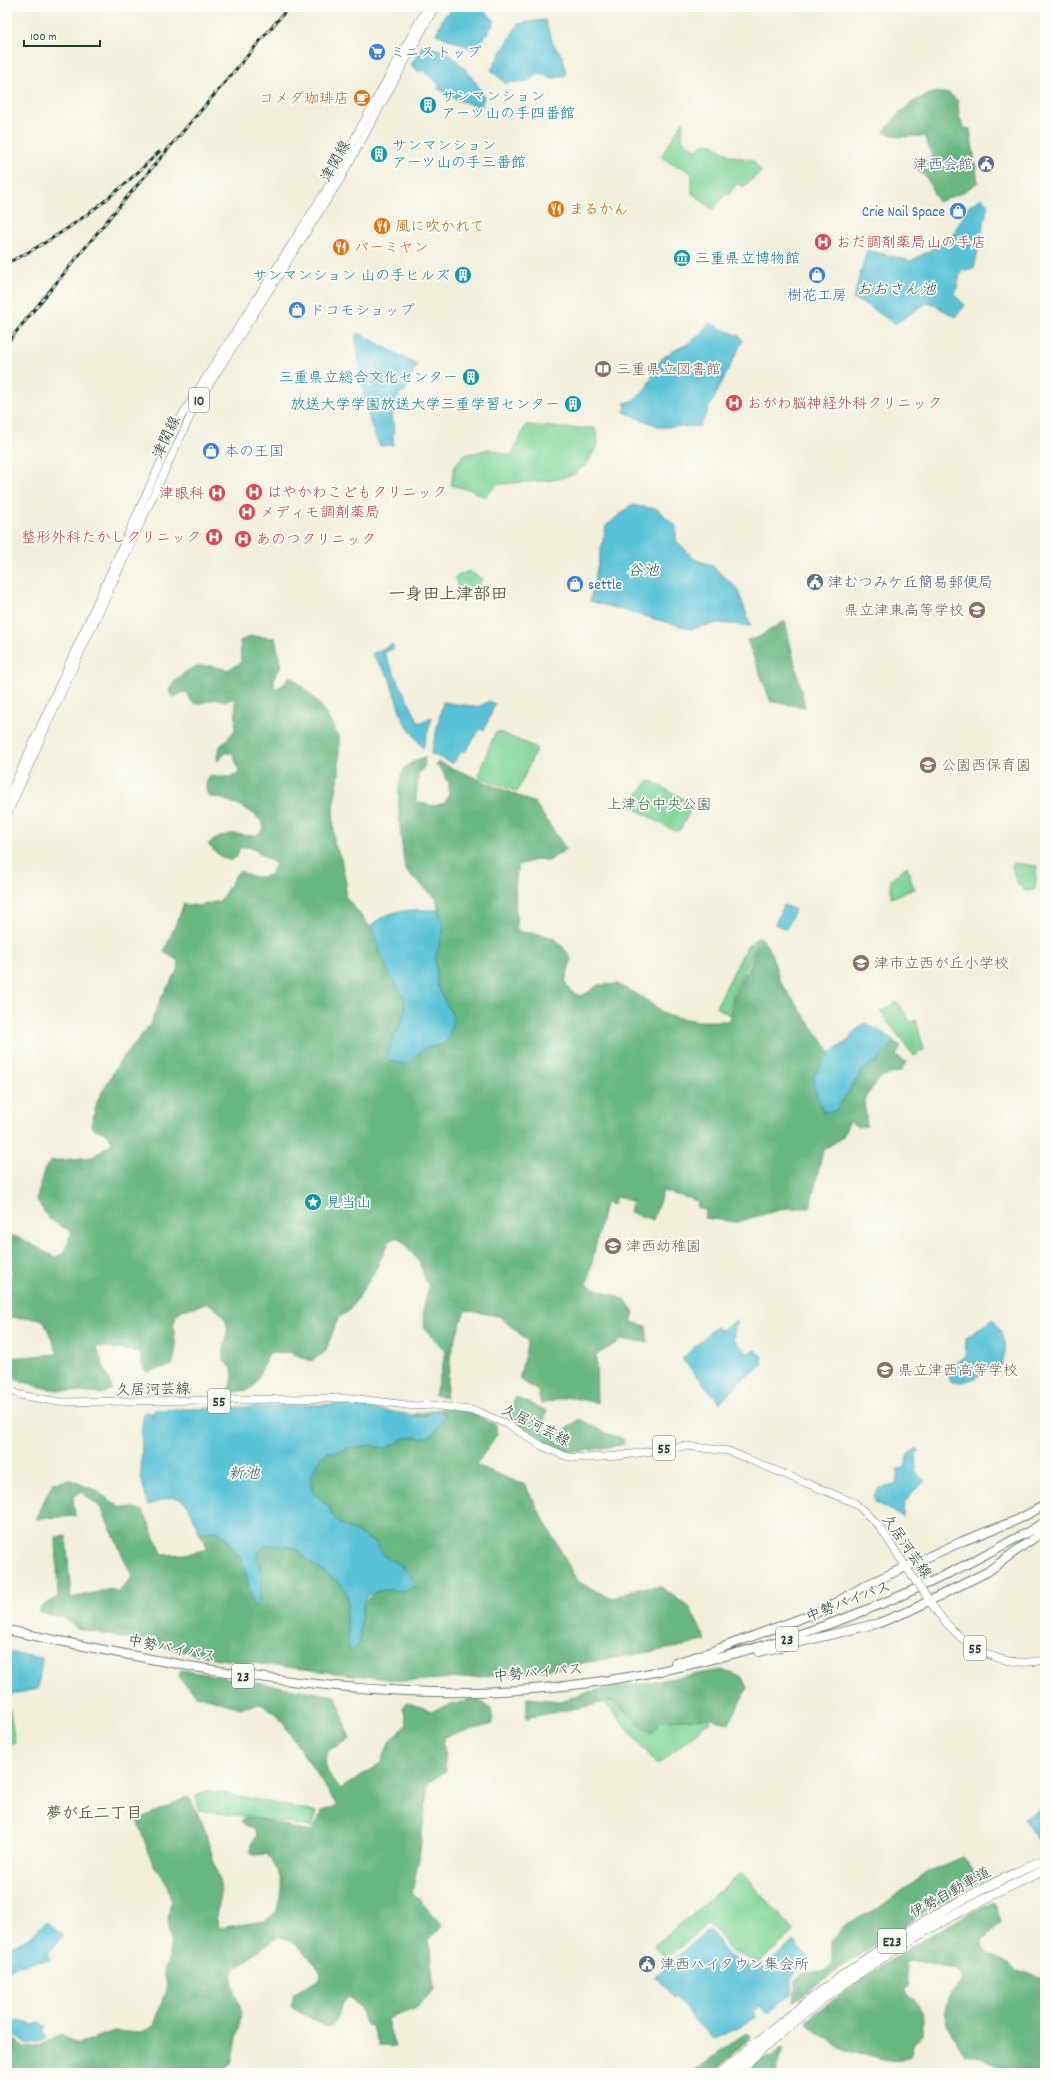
<svg xmlns="http://www.w3.org/2000/svg" width="1052" height="2080" viewBox="0 0 1052 2080" font-family="Dekko,'Klee One',sans-serif">
<rect width="100%" height="100%" fill="#fdfcf7"/>
<filter id="ink" filterUnits="userSpaceOnUse"><feTurbulence type="fractalNoise" baseFrequency=".025" numOctaves="2"/><feDisplacementMap in="SourceGraphic" scale="8" xChannelSelector="R" yChannelSelector="G"/><feConvolveMatrix kernelMatrix="1 2 1 2 8 2 1 2 1" color-interpolation-filters="sRGB"/></filter>
<filter id="wash" filterUnits="userSpaceOnUse"><feTurbulence type="fractalNoise" baseFrequency=".012" numOctaves="4" result="noise"/><feDisplacementMap in="SourceGraphic" scale="16" xChannelSelector="R" yChannelSelector="G"/><feGaussianBlur stdDeviation="0.9" result="paint"/><feColorMatrix in="noise" values="0 0 0 0 0 0 0 0 0 0 0 0 0 0 0 0 0 1.4 0 .05"/><feComposite in="paint" operator="in"/></filter>
<g filter="url(#wash)">
<rect width="100%" height="100%" fill="#f2efdb"/>
<path fill="#80d598" stroke="#508966" d="M683,121L682,140L696,149L702,144H713L731,156L753,160L761,172L743,187L737,183L729,194H726L713,210L692,193V173L679,166L678,168L661,157Z
M526,425L562,428H595L598,444L587,464L573,475L553,480L498,484L485,497L471,490L451,485L455,465L464,455L490,449L511,456Z
M469,571L482,579L470,599L459,592L455,577Z
M499,732L535,747L536,750L517,792L480,777L479,773L495,733Z
M651,781L692,804V807L680,830L675,831L632,807L631,802L647,782Z
M1013,863L1037,866L1035,889C1019,897 1014,877 1012,865Z
M907,866L914,889L891,898V879Z
M752,942L754,945L753,952L733,992L730,1015L716,1007L747,946Z
M897,1002L911,1022L916,1020L924,1050L914,1056L880,1012Z
M684,1684L710,1721L660,1763L657,1764L606,1704L611,1696Z
M7,1708L10,1710L15,1743L7,1747Z
M207,1791L225,1793L316,1812L312,1827L199,1810L196,1796Z
M740,1874H744L794,1932L758,1963L733,1952L708,1923L665,1959L654,1946Z"/>
<path fill="#68b680" stroke="#447a5a" d="M936,92L950,94L958,101L959,116L964,128L970,129L978,182L962,193L938,202L927,178L913,165L932,157L925,136L900,137L884,132C900,111 910,100 936,92Z
M785,621L805,707L771,702L747,640L757,638Z
M252,636L275,638L281,667L274,677V689L282,686L289,677H293L321,706L339,737V776L333,807L334,843L341,859L346,883L345,896L372,929L388,972L404,996L406,1013L392,1042L386,1060L407,1065L424,1048L441,1045L453,1017L437,986L435,959L444,928L438,910L437,899L405,870C403,849 391,782 406,767C410,762 419,759 425,757L424,767L418,774L416,802L434,806L445,803L449,794V782L446,780L442,770L436,766L438,762L535,803L566,849L549,861L538,859L519,865C513,874 516,917 517,930L521,932C547,935 557,934 571,959L565,982L571,992L582,996L598,985L617,984L645,999L668,1016L699,1021H729C734,1013 732,1005 734,996C739,978 754,963 756,944L753,941L758,936C770,944 776,966 779,980L831,1053L815,1073L813,1081L823,1112L835,1111L863,1070L879,1059L894,1042L901,1046L896,1056L906,1062L901,1071L880,1078L864,1099L867,1126L859,1127L849,1121L843,1137L823,1150L810,1208H787L737,1222L704,1218L706,1210L697,1208L698,1201L663,1191L653,1220L629,1212L632,1201L616,1197L613,1205L605,1203L587,1285L625,1300L634,1312L631,1322L646,1326L648,1342L622,1340L596,1355L597,1403L568,1397L541,1404L538,1391L519,1379L528,1341L499,1316L465,1310L451,1352L446,1397L435,1395L446,1352L425,1329L423,1312L429,1286C424,1278 423,1270 419,1262C418,1260 401,1239 400,1238C396,1237 393,1239 390,1240L373,1275L349,1311L338,1318L325,1352L311,1361L289,1352L269,1353L254,1386L248,1390L232,1392L229,1389L233,1378L232,1368L223,1360C224,1332 239,1324 208,1303L182,1310L176,1315L173,1327L176,1347L173,1364L170,1366L147,1372L144,1369L139,1352L96,1346L112,1389L102,1394L48,1389L7,1377V1358L58,1354L44,1321C32,1314 19,1321 7,1316C7,1307 4,1294 7,1286C10,1275 16,1273 7,1262V1236C18,1233 44,1253 56,1257L63,1254L72,1232L49,1219L36,1199C42,1187 40,1170 51,1161L92,1157L111,1144L112,1140L104,1132L92,1128L91,1125L98,1099L120,1061L150,1025L161,998L175,975L179,968L178,961L164,952L184,904L198,906L220,901L237,873L240,871C251,877 258,879 270,875L276,864L250,847H242L239,849L237,857L230,861L220,856L209,846V843C215,839 224,835 231,834C244,833 254,842 264,828C262,812 224,797 209,797C204,789 206,784 209,776L230,777L237,775L239,771L233,753H226L218,761C213,745 229,741 235,729L236,710L234,698L227,701L216,699L196,704L192,702L187,692H184L174,697L170,694V687C188,666 200,661 227,670L241,663L240,641Z
M515,1397L547,1411L542,1430L555,1439L579,1419L608,1434L623,1439L624,1443L621,1445C605,1447 587,1452 571,1452C547,1452 526,1431 509,1417Z
M444,1408L469,1412L496,1425L498,1433L476,1465L525,1485L577,1581L612,1599L638,1588L661,1587L690,1608L706,1640L685,1646L512,1675L404,1681L218,1659L76,1628L64,1618L39,1612V1608L58,1597L56,1537L66,1536L71,1598L111,1589L119,1592L132,1576L101,1508L82,1492L75,1495L73,1499L75,1516L35,1519L53,1483L71,1480L97,1491L119,1507L135,1508L143,1511L163,1555L186,1554L208,1549L199,1532L217,1531L226,1538L243,1563L252,1606L260,1598L259,1593L263,1577L256,1556L260,1552L262,1546C272,1541 290,1547 300,1551C308,1567 342,1576 347,1595C349,1602 346,1607 346,1613C345,1622 349,1629 347,1638L358,1645L360,1642C361,1621 358,1597 382,1590C389,1588 397,1589 403,1591L415,1585C412,1580 409,1573 404,1569C395,1560 379,1558 377,1544L341,1524L332,1515L329,1507L313,1492L310,1478L319,1459L328,1452H340L349,1447L360,1448L369,1445L378,1448L397,1444L405,1438L416,1437L421,1439L434,1434L445,1417L444,1413L441,1411C429,1413 428,1417 415,1415V1414Z
M181,1670L336,1696L350,1739L327,1751C322,1766 330,1777 340,1789L382,1762L389,1742L407,1724L403,1708L406,1702L432,1711L470,1699L478,1700L491,1708L493,1724L443,1737L446,1771L428,1783L419,1859L412,1892L442,1925L429,1940L434,1990L415,2009L387,2019L395,2047L379,2046L372,2026L365,2024L360,2008L349,1997L343,2003L333,2025L326,2027L291,2007L294,1993L321,1979C319,1963 294,1939 279,1936L235,1969C226,1984 241,1998 241,2014L231,2064L220,2073H7L9,2046L13,2039L26,2048L42,2045L61,2034L78,2044L114,2031L141,2033L154,2026L167,1986L164,1971L168,1961L171,1944L168,1917L171,1902L167,1883L153,1864L137,1820L188,1797L191,1800L204,1827L220,1883L221,1896L216,1916L219,1928L265,1921L277,1911C283,1880 285,1882 267,1854L252,1855C249,1846 251,1843 257,1836L254,1829L247,1827L241,1821L247,1816L304,1831H312L322,1811L338,1806L276,1713L260,1704L241,1708L196,1695L178,1677Z
M722,1670L742,1677L747,1688L729,1724L712,1718L662,1720L651,1733L613,1701L526,1718L527,1698L561,1701L583,1693Z
M962,1857L982,1880L958,1891L839,1968L793,2003L795,1980L806,1973L821,1971L828,1967L832,1961V1941L843,1926L877,1909L931,1870Z
M994,1901L1001,1921L982,1941C981,1956 999,1957 1008,1964C1011,1966 1014,1970 1018,1973L1027,1972L1045,1979V2073H1008L984,2058L965,2054C956,2039 941,2020 947,2002C949,1994 958,1986 963,1979L958,1969C944,1967 920,1960 908,1961L905,1964L909,1987L906,1990L907,1994C924,2007 922,2013 922,2034L912,2045L910,2056C895,2067 875,2055 859,2053C856,2053 853,2054 850,2053C835,2047 820,2032 807,2022L815,2013C872,1971 930,1932 994,1901Z
M747,2032L751,2038L713,2073H691Z
M781,2047L784,2049L776,2073H744L757,2060L773,2057Z"/>
<path fill="#5ac2d7" stroke="#3c8086" d="M454,7H481L495,21L476,50L436,34L444,16Z
M545,20L553,44L563,57L566,75L552,79L540,73L528,81L505,83L491,70L518,24Z
M423,45C429,48 437,48 445,52C459,59 478,83 484,97L481,108L458,100L437,88L440,85L422,70L419,72L411,65Z
M982,198L988,204L974,268L961,271L955,295L965,305L956,317L928,302L895,324L869,306L853,299L867,250L911,261L950,239L969,206Z
M709,323L739,336L743,340L700,426L660,427L624,412L626,406L624,403C647,399 649,378 660,361C666,353 681,348 689,343C698,337 703,331 709,323Z
M359,333L417,365L404,393L401,392L396,401L391,421L394,422L393,445L380,446C362,411 361,372 356,335Z
M631,505L657,509L676,526V540L694,559L711,565L737,588L751,626L718,623L691,629L590,601L606,526Z
M392,644L394,648L384,653L419,723L432,717L423,748L403,720L389,677L372,654Z
M490,701L495,704L484,730L480,729L466,751L461,752L453,763L431,754L443,702L478,707Z
M784,905L795,910L786,929L775,924Z
M438,910L444,928L435,959L437,986L453,1017L448,1040L441,1045L424,1048L407,1065L386,1060L392,1042L406,1013L404,996L388,972L372,929V925C391,907 414,910 438,910Z
M865,1023L891,1038L894,1042L879,1059L863,1070L835,1111L823,1112L813,1085L815,1073L831,1053L849,1040L855,1031Z
M993,1319C1004,1337 1010,1345 1001,1366L995,1365C976,1375 976,1383 951,1382L948,1374L954,1364L965,1356L966,1338Z
M736,1321L733,1339L748,1353L756,1350L762,1357V1365L739,1382L720,1403L682,1359L715,1327L722,1330Z
M343,1404L425,1417L433,1412L441,1411L445,1416L434,1434L421,1439L416,1437L405,1438L386,1448L369,1445L357,1448L349,1447L340,1452H328L319,1459L310,1478L312,1488L313,1492L329,1507L332,1515L341,1524L377,1544C379,1558 395,1560 404,1569C409,1573 412,1580 415,1585C407,1599 371,1578 363,1605C360,1615 360,1631 360,1642L351,1652C346,1643 350,1637 348,1628C348,1623 345,1618 346,1613C347,1605 349,1599 346,1592C337,1573 308,1568 300,1551L290,1547L265,1545L256,1556L263,1577L258,1604L254,1607L243,1563L226,1538L217,1531L199,1532C193,1519 189,1494 169,1498C162,1499 155,1504 148,1505L141,1478L142,1425L144,1412L153,1413V1418L154,1410Z
M917,1448L920,1451L916,1455L917,1464L915,1472L926,1481L911,1493L909,1499L904,1504L903,1517L875,1502L874,1496L879,1488L896,1485L898,1469L905,1467L909,1454Z
M8,1652L42,1658L38,1689L7,1695Z
M1045,1805V1850L1044,1851L1024,1819Z
M46,1921L63,1936L48,1953L50,1960L19,1965L7,1971V1948L33,1935Z
M708,1929L731,1957L758,1971L795,1941L809,1959L791,1979V1994L767,2014L760,2006L753,2013L756,2017L740,2027L714,2039L693,2019L676,1996L673,1998L655,1976Z
M7,2018L10,2022L18,2021L34,2025L39,2022L46,2027L43,2032L47,2037L42,2041L27,2044L11,2033L7,2034Z"/>
</g>
<g filter="url(#ink)">
<g fill="none" stroke-linecap="round" stroke-linejoin="round">
<defs>
<path id="primary" d="M7,800L182,415L325,192L427,7
M7,816L51,716L194,408L341,178L435,7
M7,1388L20,1395L59,1402L351,1398L415,1406L433,1405L476,1411L509,1425L542,1446L568,1457L586,1458L618,1456L686,1446L728,1451L855,1503L879,1526L912,1576
M927,1597C953,1639 993,1671 1045,1660"/>
<path id="trunk" d="M7,1630C139,1658 271,1685 407,1691C603,1701 817,1646 988,1553C1007,1543 1027,1533 1045,1522
M759,1652L879,1623L911,1610L987,1572L1045,1530
M675,1663L707,1653L821,1611L866,1585L963,1541L1017,1520L1045,1505"/>
<path id="motorway" d="M721,2073C822,1986 921,1912 1045,1860
M735,2073C768,2044 800,2015 835,1990C901,1942 971,1903 1045,1870"/>
</defs>
<use href="#primary" stroke="#697b6e" stroke-width="8"/>
<use href="#trunk" stroke="#697b6e" stroke-width="10"/>
<use href="#motorway" stroke="#697b6e" stroke-width="10"/>
<use href="#primary" stroke="#fff" stroke-width="7"/>
<use href="#trunk" stroke="#fff" stroke-width="8"/>
<use href="#motorway" stroke="#fff" stroke-width="9"/>
<defs>
<path id="rail" d="M7,263C64,236 115,196 159,152
M7,343L111,216L289,7"/>
</defs>
<use href="#rail" stroke="#1f3d34" stroke-width="3"/>
<use href="#rail" stroke="#fdfcf7" stroke-width="1.5" stroke-dasharray="4.5" stroke-linecap="butt"/>
<defs>
<path id="primary-bridge" d="M912,1576L926,1596"/>
</defs>
<use href="#primary-bridge" stroke="#697b6e" stroke-width="8" stroke-linecap="butt"/>
<use href="#primary-bridge" stroke="#fff" stroke-width="7"/>
</g>
</g>
<defs>
<symbol id="supermarket-disc" viewBox="-11 -11 22 22"><circle r="9.5" fill="#3f7fe0" stroke="#fdfcf7"/><path d="M-6-5.5h2.5l.6 2H6L4.5 2H-2.5L-4.4-4H-6ZM-1.5 3.2a1.3 1.3 0 1 0 .1 0ZM3 3.2a1.3 1.3 0 1 0 .1 0Z" fill="#fff"/></symbol>
<symbol id="cafe-disc" viewBox="-11 -11 22 22"><circle r="9.5" fill="#e8710a" stroke="#fdfcf7"/><path d="M-5.5-4.5H6V0H3Q3 3.5 0 3.5H-2.5Q-5.5 3.5-5.5 0ZM3-3.2v2h1.7v-2ZM-6 4.5H4V6H-6Z" fill="#fff"/></symbol>
<symbol id="building-disc" viewBox="-11 -11 22 22"><circle r="9.5" fill="#0f9aa8" stroke="#fdfcf7"/><path d="M-4-6H4V6H1V3H-1V6H-4ZM-2.5-4.3h1.7v1.8h-1.7ZM.8-4.3h1.7v1.8H.8ZM-2.5-1h1.7V.8h-1.7ZM.8-1h1.7V.8H.8Z" fill="#fff"/></symbol>
<symbol id="civic-disc" viewBox="-11 -11 22 22"><circle r="9.5" fill="#5c6f8a" stroke="#fdfcf7"/><path d="M-.6-6.5H3V-4.5H.6V-3L4-1V1h2V6H-6V1h2V-1L-.6-3ZM-1.2 2.5V6h2.4V2.5Z" fill="#fff"/></symbol>
<symbol id="restaurant-disc" viewBox="-11 -11 22 22"><circle r="9.5" fill="#e8710a" stroke="#fdfcf7"/><path d="M-5-6h1v4h1v-4h1v4h1v-4h1v5L-1.5 .5V6h-2V.5L-5-1ZM5-6V6H3V1.5H1.5Q1.5-4 5-6Z" fill="#fff"/></symbol>
<symbol id="shop-disc" viewBox="-11 -11 22 22"><circle r="9.5" fill="#3f7fe0" stroke="#fdfcf7"/><path d="M-5-2.5h2.3a2.7 3.5 0 0 1 5.4 0H5L5.5 6h-11ZM-1.5-2.5h3a1.5 2.3 0 0 0-3 0Z" fill="#fff"/></symbol>
<symbol id="hospital-disc" viewBox="-11 -11 22 22"><circle r="9.5" fill="#e0444e" stroke="#fdfcf7"/><path d="M-5-5h3v3.5h4V-5h3V5h-3V1.5h-4V5h-3Z" fill="#fff"/></symbol>
<symbol id="museum-disc" viewBox="-11 -11 22 22"><circle r="9.5" fill="#0f9aa8" stroke="#fdfcf7"/><path d="M0-6L6-3V-2H-6V-3ZM-5-1h2V3h-2ZM-1-1h2V3h-2ZM3-1h2V3H3ZM-6 4H6V6H-6Z" fill="#fff"/></symbol>
<symbol id="library-disc" viewBox="-11 -11 22 22"><circle r="9.5" fill="#8d6e63" stroke="#fdfcf7"/><path d="M-6-4Q-3-5.5-.7-3.5V5Q-3 3-6 4ZM6-4Q3-5.5 .7-3.5V5Q3 3 6 4Z" fill="#fff"/></symbol>
<symbol id="school-disc" viewBox="-11 -11 22 22"><circle r="9.5" fill="#8d6e63" stroke="#fdfcf7"/><path d="M0-5L7-2L0 1L-7-2ZM-4 1L0 2.5L4 1V4Q0 6-4 4Z" fill="#fff"/></symbol>
<symbol id="sight-disc" viewBox="-11 -11 22 22"><circle r="9.5" fill="#0f9aa8" stroke="#fdfcf7"/><path d="M0-6L1.8-2.2L6-1.7L2.9 1.2L3.7 5.4L0 3.3L-3.7 5.4L-2.9 1.2L-6-1.7L-1.8-2.2Z" fill="#fff"/></symbol>
</defs>
<g fill-rule="evenodd">
<use href="#supermarket-disc" x="367" y="42" width="20" height="20"/>
<use href="#cafe-disc" x="352" y="88" width="20" height="20"/>
<use href="#building-disc" x="418" y="95" width="20" height="20"/>
<use href="#building-disc" x="369" y="144" width="20" height="20"/>
<use href="#civic-disc" x="976" y="154" width="20" height="20"/>
<use href="#restaurant-disc" x="546" y="199" width="20" height="20"/>
<use href="#shop-disc" x="948" y="201" width="20" height="20"/>
<use href="#restaurant-disc" x="372" y="216" width="20" height="20"/>
<use href="#hospital-disc" x="813" y="232" width="20" height="20"/>
<use href="#restaurant-disc" x="331" y="237" width="20" height="20"/>
<use href="#museum-disc" x="672" y="248" width="20" height="20"/>
<use href="#building-disc" x="453" y="265" width="20" height="20"/>
<use href="#shop-disc" x="807" y="265" width="20" height="20"/>
<use href="#shop-disc" x="287" y="300" width="20" height="20"/>
<use href="#library-disc" x="593" y="359" width="20" height="20"/>
<use href="#building-disc" x="461" y="367" width="20" height="20"/>
<use href="#hospital-disc" x="724" y="393" width="20" height="20"/>
<use href="#building-disc" x="563" y="394" width="20" height="20"/>
<use href="#shop-disc" x="201" y="441" width="20" height="20"/>
<use href="#hospital-disc" x="244" y="482" width="20" height="20"/>
<use href="#hospital-disc" x="207" y="483" width="20" height="20"/>
<use href="#hospital-disc" x="237" y="502" width="20" height="20"/>
<use href="#hospital-disc" x="204" y="527" width="20" height="20"/>
<use href="#hospital-disc" x="233" y="529" width="20" height="20"/>
<use href="#civic-disc" x="805" y="572" width="20" height="20"/>
<use href="#shop-disc" x="565" y="574" width="20" height="20"/>
<use href="#school-disc" x="967" y="600" width="20" height="20"/>
<use href="#school-disc" x="918" y="755" width="20" height="20"/>
<use href="#school-disc" x="851" y="953" width="20" height="20"/>
<use href="#sight-disc" x="303" y="1192" width="20" height="20"/>
<use href="#school-disc" x="603" y="1236" width="20" height="20"/>
<use href="#school-disc" x="875" y="1360" width="20" height="20"/>
<use href="#civic-disc" x="637" y="1954" width="20" height="20"/>
</g>
<g text-anchor="middle" stroke-width="3.5" stroke-linejoin="round" paint-order="stroke">
<g fill="#fdfcf7" stroke="#62766e" stroke-width="1">
<rect x="189" y="388" width="20" height="24" rx="3"/>
<rect x="208" y="1389" width="22" height="24" rx="3"/>
<rect x="653" y="1436" width="22" height="24" rx="3"/>
<rect x="776" y="1627" width="22" height="24" rx="3"/>
<rect x="964" y="1636" width="22" height="24" rx="3"/>
<rect x="232" y="1664" width="22" height="24" rx="3"/>
<rect x="878" y="1929" width="28" height="24" rx="3"/>
</g>
<g font-size="14" font-weight="bold" fill="#1f3d34">
<text x="199" y="405">10</text>
<text x="219" y="1406">55</text>
<text x="664" y="1453">55</text>
<text x="787" y="1644">23</text>
<text x="975" y="1653">55</text>
<text x="243" y="1681">23</text>
<text x="892" y="1946">E23</text>
</g>
<g font-size="15" fill="#366cbe" stroke="#fdfcf7" text-anchor="start">
<text x="390" y="57">ミニストップ</text>
<text x="945" y="216" text-anchor="end">Crie Nail Space</text>
<text x="817" y="300" text-anchor="middle">樹花工房</text>
<text x="310" y="315">ドコモショップ</text>
<text x="224" y="456">本の王国</text>
<text x="588" y="589">settle</text>
</g>
<g font-size="15" fill="#0d838f" stroke="#fdfcf7" text-anchor="start">
<text x="441" y="101">サンマンション<tspan x="441" dy="17">アーツ山の手四番館</tspan></text>
<text x="392" y="150">サンマンション<tspan x="392" dy="17">アーツ山の手三番館</tspan></text>
<text x="695" y="263">三重県立博物館</text>
<text x="450" y="280" text-anchor="end">サンマンション 山の手ヒルズ</text>
<text x="458" y="382" text-anchor="end">三重県立総合文化センター</text>
<text x="560" y="409" text-anchor="end">放送大学学園放送大学三重学習センター</text>
<text x="326" y="1207">見当山</text>
</g>
<g font-size="15" fill="#c56008" stroke="#fdfcf7" text-anchor="start">
<text x="349" y="103" text-anchor="end">コメダ珈琲店</text>
<text x="569" y="214">まるかん</text>
<text x="395" y="231">風に吹かれて</text>
<text x="354" y="252">バーミヤン</text>
</g>
<g font-size="15" fill="#1f3d34" stroke="#fdfcf7">
<text transform="translate(335 161) rotate(-61)" y="5">津関線</text>
<text transform="translate(166 437) rotate(-65)" y="5">津関線</text>
<text transform="translate(153 1389) rotate(-1)" y="5">久居河芸線</text>
<text transform="translate(536 1425) rotate(27)" y="5">久居河芸線</text>
<text transform="translate(907 1546) rotate(55)" y="5">久居河芸線</text>
<text transform="translate(848 1601) rotate(-21)" y="5">中勢バイパス</text>
<text transform="translate(172 1648) rotate(11)" y="5">中勢バイパス</text>
<text transform="translate(538 1672) rotate(-5)" y="5">中勢バイパス</text>
<text transform="translate(950 1892) rotate(-29)" y="5">伊勢自動車道</text>
</g>
<g font-size="15" fill="#4e5e75" stroke="#fdfcf7" text-anchor="start">
<text x="973" y="169" text-anchor="end">津西会館</text>
<text x="828" y="587">津むつみケ丘簡易郵便局</text>
<text x="660" y="1969">津西ハイタウン集会所</text>
</g>
<g font-size="15" fill="#be3a42" stroke="#fdfcf7" text-anchor="start">
<text x="836" y="247">おだ調剤薬局山の手店</text>
<text x="747" y="408">おがわ脳神経外科クリニック</text>
<text x="267" y="497">はやかわこどもクリニック</text>
<text x="204" y="498" text-anchor="end">津眼科</text>
<text x="260" y="517">メディモ調剤薬局</text>
<text x="201" y="542" text-anchor="end">整形外科たかしクリニック</text>
<text x="256" y="544">あのつクリニック</text>
</g>
<g font-size="15" fill="#785e54" stroke="#fdfcf7" text-anchor="start">
<text x="616" y="374">三重県立図書館</text>
<text x="964" y="615" text-anchor="end">県立津東高等学校</text>
<text x="941" y="770">公園西保育園</text>
<text x="874" y="968">津市立西が丘小学校</text>
<text x="626" y="1251">津西幼稚園</text>
<text x="898" y="1375">県立津西高等学校</text>
</g>
<g font-size="15" fill="#37634d" stroke="#fdfcf7">
<text x="659" y="809">上津台中央公園</text>
</g>
<g font-size="16" font-style="italic" fill="#2e5e5d" stroke="#fdfcf7">
<text x="896" y="294">おおさん池</text>
<text x="643" y="575">谷池</text>
<text x="244" y="1478">新池</text>
</g>
<g font-size="16" font-weight="bold" fill="#5c6049" stroke="#fdfcf7">
<text x="94" y="1818">夢が丘二丁目</text>
</g>
<g font-size="17" font-weight="bold" fill="#5c6049" stroke="#fdfcf7">
<text x="448" y="599">一身田上津部田</text>
</g>
</g>
<rect width="1052" height="2080" fill="none" stroke="#fdfcf7" stroke-width="24"/>
<path d="M24 40v6h76v-6" fill="none" stroke="#1f3d34" stroke-width="2"/>
<text x="30" y="40" font-size="12" fill="#1f3d34" stroke="#fdfcf7" stroke-width="3" paint-order="stroke">100 m</text>
</svg>
